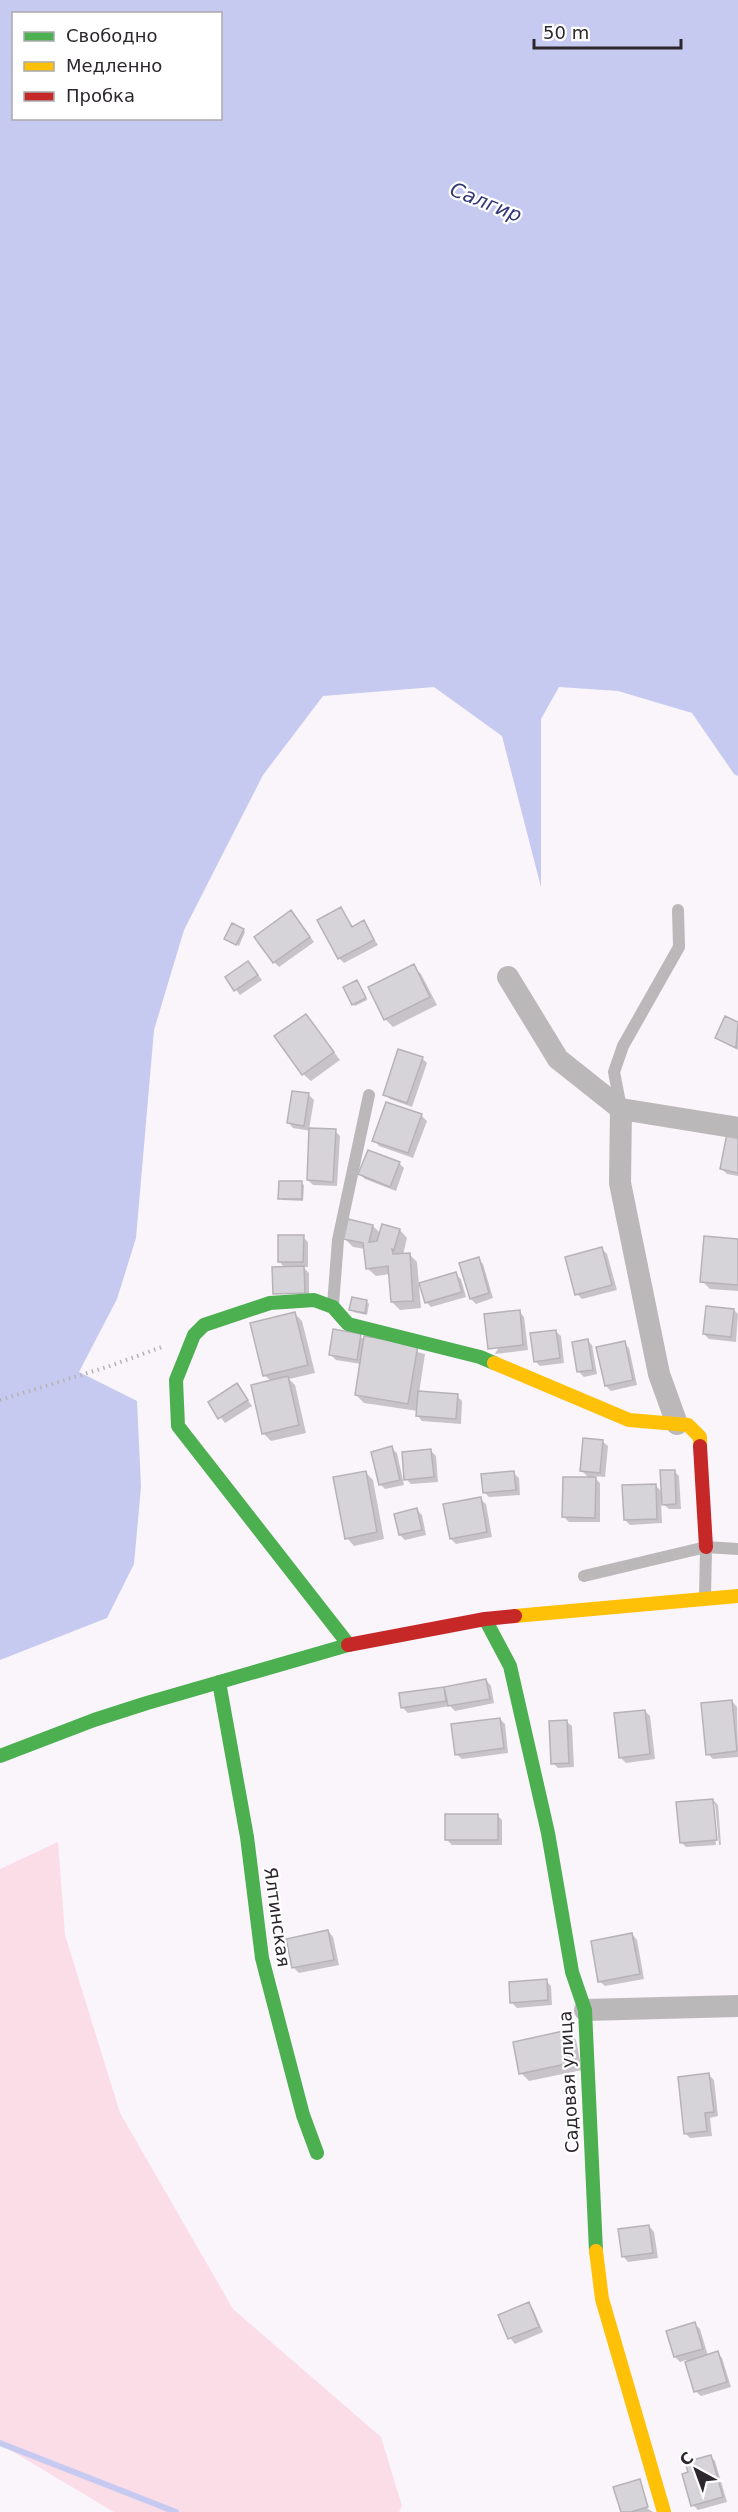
<svg xmlns="http://www.w3.org/2000/svg" width="738" height="2512" viewBox="0 0 738 2512" font-family="'DejaVu Sans',sans-serif">
<rect width="100%" height="100%" fill="#faf4fb"/>
<path fill="#fbdde8" d="M58,1842L65,1935L120,2113L233,2309L381,2437L402,2506L399,2512H114L0,2444V1869Z"/>
<path fill="#c6caf0" fill-rule="evenodd" d="M0,0H738V776L734,774L692,713L618,691L559,687L541,719V887L502,736L434,687L323,696L263,775L184,930L154,1030L136,1238L117,1299L79,1372L137,1401L141,1487L134,1564L107,1618L0,1660ZM14,14H220V118H14Z"/>
<path fill="#0003" d="M341,909L354,928L363,922L378,945L344,963L339,958Z
M296,917L314,942L279,967L274,962Z
M243,930L245,932L239,946L228,940Z
M413,966L421,974L437,1005L393,1027L385,1019Z
M253,968L262,980L240,995L227,978Z
M357,982L367,1000L355,1006L353,1004Z
M306,1016L340,1060L311,1081L303,1074Z
M726,1018L738,1023V1050L717,1037Z
M422,1058L427,1063L412,1107L390,1099L385,1094Z
M309,1095L314,1100L309,1129L335,1131L340,1136L337,1186L313,1185L308,1180L311,1131L293,1128L288,1122Z
M387,1104L422,1116L427,1121L413,1158L379,1146L374,1140Z
M738,1137V1176L727,1174L722,1169Z
M399,1163L404,1168L396,1191L365,1179L360,1174Z
M301,1183L304,1185L303,1201L282,1200L280,1198Z
M373,1226L381,1234L400,1230L407,1238L403,1255L409,1254L417,1262L421,1308L400,1310L392,1302L390,1274L376,1276L368,1269L365,1249L353,1247L345,1239Z
M303,1237L308,1242V1267H303L309,1273V1298L279,1261Z
M738,1240V1291L710,1289L702,1281Z
M602,1249L607,1254L617,1290L582,1299L577,1294Z
M478,1259L483,1264L493,1298L476,1304L471,1299Z
M455,1274L461,1279L466,1297L431,1307L426,1302Z
M367,1302L369,1304L367,1315L353,1312Z
M734,1310L738,1314L736,1342L709,1339L704,1334Z
M519,1311L524,1317L528,1350L495,1354Z
M294,1313L302,1321L315,1373L289,1379L295,1385L306,1433L271,1441L263,1433L271,1381L264,1375Z
M334,1331L425,1354L419,1393L457,1396L462,1401L461,1424L422,1421L417,1415L418,1411L364,1403L356,1395L361,1364L336,1360L330,1354Z
M555,1331L561,1336L564,1363L540,1366L535,1361Z
M587,1340L592,1345L597,1374L584,1377L579,1372Z
M624,1343L629,1348L637,1385L611,1391L606,1386Z
M237,1385L252,1406L225,1423L210,1403Z
M602,1441L608,1446L605,1477L593,1476L600,1483V1522H569L564,1517L589,1478L581,1470Z
M391,1448L397,1453L404,1485L385,1489L380,1484Z
M431,1451L436,1456L438,1482L411,1484L406,1479Z
M674,1471L679,1476L681,1509H669L661,1502L662,1523L630,1525L625,1520L655,1485L663,1493Z
M365,1472L373,1480L384,1539L354,1546L347,1538Z
M513,1473L519,1478L520,1495L489,1497L484,1492Z
M480,1499L486,1504L492,1537L456,1544L451,1539Z
M417,1510L422,1515L426,1535L405,1540L400,1535Z
M486,1680L491,1686L494,1703L455,1711L450,1706L408,1713L403,1708L401,1694Z
M732,1701L737,1707L738,1757L713,1759L708,1754Z
M645,1711L650,1716L655,1759L626,1763L621,1758Z
M500,1719L505,1724L508,1753L462,1759L456,1754Z
M566,1721L572,1726L574,1767L558,1768L553,1763Z
M713,1800L718,1805L721,1845H719L715,1804H712L716,1845L686,1847L681,1842Z
M497,1815L502,1820V1845H452L447,1840Z
M328,1931L333,1937L339,1965L299,1973L294,1968L288,1940Z
M632,1934L637,1940L644,1979L605,1986L599,1981Z
M546,1981L551,1986L552,2005L517,2008L512,2003Z
M568,2032L576,2040L582,2070L529,2081L521,2073Z
M709,2075L714,2080L718,2116L710,2118L712,2136L690,2138L685,2133Z
M649,2226L654,2232L658,2258L628,2262L623,2256Z
M528,2304L533,2309L543,2332L515,2344L510,2338L500,2315Z
M695,2324L700,2329L708,2356L717,2353L722,2358L731,2387L701,2396L695,2391L686,2360L680,2362L675,2357Z
M710,2456L715,2461L727,2502L698,2510L693,2505L690,2473Z
M615,2488L653,2512H622Z"/>
<g fill="none" stroke-linecap="round" stroke-linejoin="round">
<path stroke="#c6caf0" stroke-width="6" d="M0,2443L176,2512"/>
</g>
<path fill="#d6d3d9" stroke="#b6b3b8" stroke-width="1.5" d="M341,907L352,927L364,920L374,940L338,959L317,920Z
M291,910L310,937L273,963L254,937Z
M232,923L244,929L236,945L224,939Z
M248,961L258,975L234,991L225,977Z
M414,964L430,997L384,1020L368,987Z
M357,980L366,998L352,1005L343,987Z
M306,1014L334,1052L302,1075L274,1036Z
M725,1016L738,1022L736,1048L715,1038Z
M398,1049L423,1057L407,1103L383,1095Z
M292,1091L309,1093L304,1126L287,1123Z
M386,1102L422,1114L408,1153L372,1141Z
M309,1128L336,1129L333,1182L307,1180Z
M727,1133L738,1135V1173L720,1169Z
M368,1150L400,1162L390,1187L358,1174Z
M279,1181H302V1199H278Z
M348,1219L373,1225L369,1242L377,1241L382,1224L400,1229L394,1250L392,1249L393,1254L410,1253L413,1301L391,1302L388,1266L366,1269L363,1243L343,1239Z
M278,1235H304L303,1262H278Z
M704,1236L738,1239V1285L700,1282Z
M602,1247L612,1285L575,1295L565,1257Z
M479,1257L489,1293L470,1299L459,1263Z
M304,1266L305,1293L273,1294L272,1267Z
M456,1272L462,1292L425,1303L419,1283Z
M352,1297L367,1300L365,1313L349,1310Z
M706,1306L734,1309L731,1337L703,1334Z
M520,1310L523,1345L488,1349L484,1314Z
M295,1312L308,1365L263,1376L250,1323Z
M333,1329L361,1334L357,1360L329,1355Z
M556,1330L560,1358L534,1362L530,1333Z
M364,1336L418,1345L408,1404L355,1395Z
M588,1339L593,1370L577,1372L572,1342Z
M625,1341L633,1380L605,1386L596,1347Z
M288,1376L299,1425L262,1434L251,1385Z
M237,1383L248,1400L218,1419L208,1402Z
M418,1391L458,1394L456,1419L416,1416Z
M583,1438L603,1440L600,1473L580,1471Z
M392,1446L400,1480L379,1485L371,1452Z
M431,1449L434,1477L404,1480L402,1452Z
M660,1470H675L676,1504L662,1505Z
M366,1471L377,1532L345,1539L333,1477Z
M514,1471L516,1490L483,1493L481,1474Z
M563,1477H596L595,1518L562,1517Z
M656,1484L657,1519L624,1520L622,1485Z
M481,1497L487,1532L450,1539L443,1504Z
M417,1508L422,1530L399,1535L394,1514Z
M486,1679L490,1699L448,1706L444,1687Z
M444,1687L446,1701L401,1708L399,1693Z
M732,1700L737,1751L706,1755L701,1703Z
M645,1710L650,1754L619,1758L614,1713Z
M500,1718L504,1748L455,1755L451,1724Z
M567,1720L569,1763L551,1764L549,1721Z
M713,1799L717,1840L680,1843L676,1802Z
M445,1814H498V1840H445Z
M328,1930L334,1960L292,1968L286,1939Z
M632,1933L640,1974L598,1982L591,1941Z
M547,1979L548,2000L510,2003L509,1982Z
M568,2030L575,2062L519,2074L513,2042Z
M709,2073L714,2112L705,2113L707,2131L684,2134L678,2077Z
M649,2225L653,2253L622,2257L618,2229Z
M529,2302L539,2327L508,2339L498,2315Z
M695,2322L703,2349L674,2357L666,2331Z
M718,2351L727,2382L694,2392L685,2362Z
M711,2455L723,2497L691,2506L682,2474L688,2472L685,2462Z
M640,2479L648,2507L631,2512H621L613,2487Z"/>
<g fill="none" stroke-linecap="round" stroke-linejoin="round">
<path stroke="#b6b3b6" stroke-width="4" stroke-dasharray="1.5 4.5" stroke-linecap="butt" d="M0,1400L107,1367L162,1347"/>
<path stroke="#bbb8ba" stroke-width="12" d="M621,1108L614,1072L623,1046L679,947L678,910
M333,1305L338,1240L369,1095
M584,1576L706,1547L738,1549
M705,1596L706,1548"/>
<path stroke="#bbb8ba" stroke-width="22" d="M508,977L558,1059L621,1109L738,1128
M621,1109L620,1183L659,1374L677,1424
M585,2010L738,2006"/>
<path stroke="#4caf50" stroke-width="14" d="M485,1619L510,1666L548,1833L572,1972L585,2010L596,2251
M349,1645L178,1426L176,1380L194,1335L204,1325L270,1303L314,1300L333,1307L348,1324L480,1357L494,1363
M219,1682L247,1837L262,1958L303,2115L317,2153
M0,1756L94,1720L147,1703L348,1645"/>
<path stroke="#ffc107" stroke-width="14" d="M494,1363L629,1420L688,1425L700,1437V1446
M515,1616L738,1596
M596,2251L602,2299L664,2512"/>
<path stroke="#c62828" stroke-width="14" d="M700,1446L706,1547
M348,1645L485,1619L515,1616"/>
</g>
<g text-anchor="middle" stroke-width="4.5" stroke-linejoin="round" paint-order="stroke">
<g font-size="18" fill="#2c272d" stroke="#fff">
<text transform="translate(277 1917) rotate(82)" y="6">Ялтинская</text>
<text transform="translate(569 2082) rotate(-93)" y="6">Садовая улица</text>
</g>
<g font-size="20" font-style="italic" fill="#343775" stroke="#fff">
<text transform="translate(486 202) rotate(22)" y="7">Салгир</text>
</g>
</g>
<rect x="12" y="12" width="210" height="108" fill="#ffffff" stroke="#aba9ab" stroke-width="1.5"/>
<rect x="24" y="32" width="30" height="9" fill="#4caf50" stroke="#aba9ab" stroke-width="1.5"/>
<text x="66" y="42" font-size="18" fill="#2c272d">Свободно</text>
<rect x="24" y="62" width="30" height="9" fill="#ffc107" stroke="#aba9ab" stroke-width="1.5"/>
<text x="66" y="72" font-size="18" fill="#2c272d">Медленно</text>
<rect x="24" y="92" width="30" height="9" fill="#c62828" stroke="#aba9ab" stroke-width="1.5"/>
<text x="66" y="102" font-size="18" fill="#2c272d">Пробка</text>
<g transform="translate(696 2470) rotate(319)" stroke="#ffffff" stroke-width="4.5" paint-order="stroke">
<path d="M0-4.5L10 22L0 15L-10 22Z" fill="#2c272d"/>
<text y="-9" font-size="16" font-weight="bold" text-anchor="middle" fill="#2c272d">С</text>
</g>
<path d="M534 39v9h147v-9" fill="none" stroke="#2c272d" stroke-width="3"/>
<text x="543" y="39" font-size="18" fill="#2c272d" stroke="#ffffff" stroke-width="4.5" paint-order="stroke">50 m</text>
</svg>
